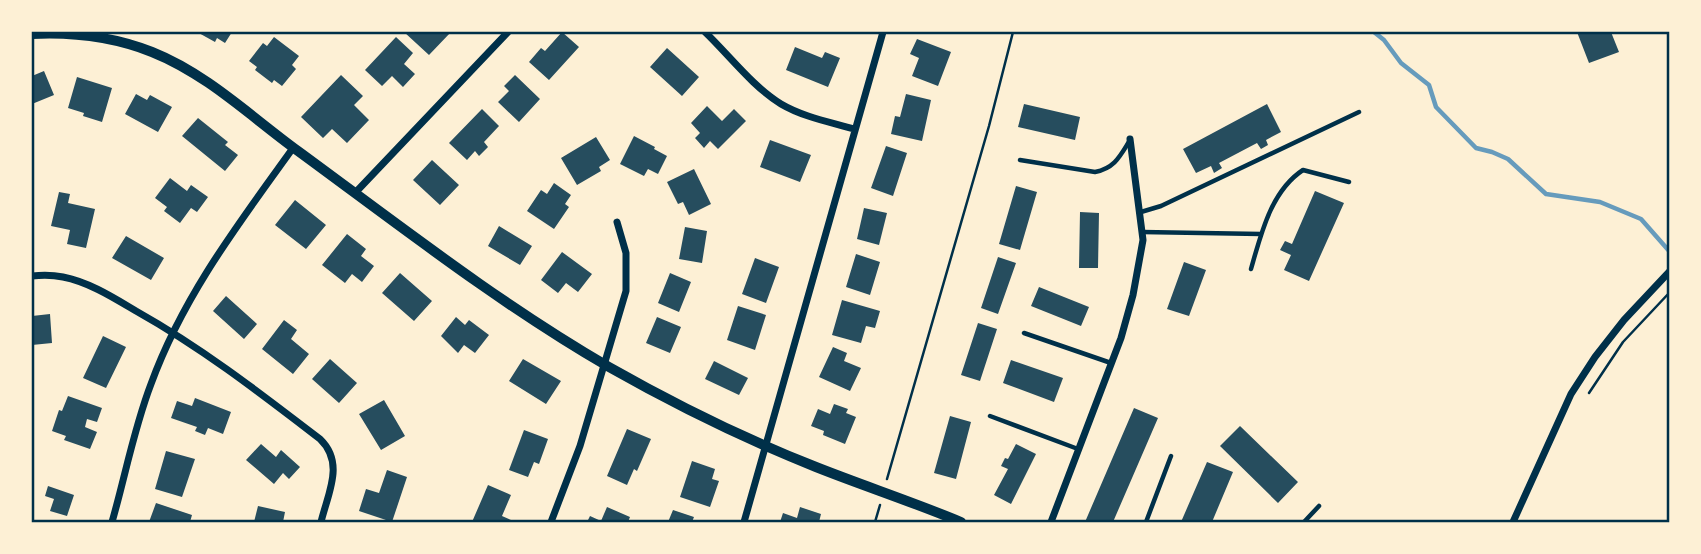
<svg xmlns="http://www.w3.org/2000/svg" width="1701" height="554" viewBox="0 0 1701 554" font-family="Overpass,sans-serif">
<rect width="100%" height="100%" fill="#fdf0d5"/>
<g fill="none" stroke-linecap="round" stroke-linejoin="round">
<path stroke="#669bbc" stroke-width="4.5" d="M1374,32L1384,40L1401,63L1429,85L1436,107L1476,148L1492,152L1508,159L1546,194L1600,202L1641,219L1670,252"/>
</g>
<path fill="#264d5e" d="M197,32H232L225,43L217,38L215,42Z
M404,32H451L429,55Z
M562,32L579,47L549,80L529,62L541,48L545,51Z
M1577,32H1611L1619,52L1589,63Z
M274,37L299,56L292,65L296,69L282,86L274,80L272,83L255,70L257,67L249,61L263,43L267,46Z
M396,37L413,53L404,64L415,74L403,87L392,76L382,86L365,70Z
M917,39L951,52L938,86L912,76L919,58L910,54Z
M795,47L822,58L825,52L840,58L828,87L786,70Z
M667,48L699,77L682,96L650,67Z
M44,71L54,95L32,104V76Z
M341,75L363,96L354,105L369,120L347,143L332,129L323,138L301,117Z
M515,75L540,99L519,122L498,102L509,91L504,86Z
M77,77L112,88L102,122L83,116L84,113L68,108Z
M136,94L147,100L150,95L172,107L158,132L125,114Z
M906,94L931,100L922,141L891,134L895,116L900,117Z
M1024,104L1080,117L1075,140L1018,127Z
M1267,104L1281,132L1266,140L1268,145L1261,149L1257,143L1219,163L1222,168L1214,173L1211,166L1196,173L1183,149Z
M707,106L722,121L734,109L746,121L718,149L710,141L704,148L695,138L700,133L691,123Z
M482,109L499,126L484,142L488,147L479,156L475,151L467,160L449,143Z
M198,118L228,142L225,145L238,155L225,171L182,136Z
M634,136L655,147L654,149L667,156L658,174L648,169L644,176L620,164Z
M596,137L610,160L599,167L601,171L577,185L561,158Z
M770,140L811,155L800,182L760,167Z
M886,146L907,153L893,196L871,188Z
M432,160L459,185L440,205L413,180Z
M694,169L711,204L689,215L683,202L678,204L667,182Z
M170,178L187,191L191,185L208,197L197,212L191,208L180,223L164,211L167,207L155,198Z
M554,183L571,195L565,204L569,207L554,229L527,211L541,190L547,194Z
M1016,186L1037,192L1020,250L999,244Z
M1315,191L1344,203L1309,281L1284,270L1291,255L1280,250L1285,241L1292,244Z
M59,192L70,194L68,203L95,209L86,248L67,244L70,230L51,226Z
M295,200L326,225L306,249L275,225Z
M864,208L887,213L879,245L857,239Z
M1080,212L1099,213L1098,268H1079Z
M499,226L532,246L520,265L488,246Z
M685,227L707,231L702,263L679,259Z
M347,234L366,249L361,256L374,266L362,282L352,274L345,283L322,265Z
M126,236L164,258L151,280L112,258Z
M562,252L592,274L578,292L566,283L558,293L541,280Z
M856,254L880,262L870,295L846,287Z
M998,257L1016,263L998,314L981,308Z
M755,258L779,267L766,303L742,294Z
M1184,262L1206,270L1189,316L1167,309Z
M400,273L432,301L414,321L382,293Z
M670,273L691,282L679,312L658,303Z
M1039,287L1089,307L1081,326L1031,306Z
M226,296L257,324L244,339L213,311Z
M842,300L880,311L875,328L866,326L861,343L832,335Z
M738,306L766,315L755,350L727,340Z
M50,314L52,343L32,345V316Z
M456,317L465,325L469,320L489,335L475,353L464,345L458,353L441,336Z
M657,317L681,327L670,353L646,343Z
M284,320L297,330L291,339L309,354L293,374L262,349Z
M978,323L997,329L980,381L961,375Z
M103,336L126,347L106,388L83,378Z
M833,347L847,353L844,361L861,368L850,391L819,377Z
M330,359L357,383L339,403L312,379Z
M523,359L561,381L546,404L509,381Z
M1011,360L1063,378L1054,402L1003,383Z
M714,361L748,378L739,395L705,379Z
M68,396L102,408L97,422L87,419L85,427L97,432L90,449L64,440L66,436L52,431L59,410L62,411Z
M195,398L231,412L223,434L208,428L205,435L195,431L197,427L171,418L177,401L192,406Z
M384,400L405,436L381,450L359,414Z
M834,404L848,409L846,413L856,417L845,444L823,435L824,431L811,426L818,409L830,414Z
M1134,408L1158,418L1113,522H1085Z
M950,416L971,422L956,479L934,473Z
M1240,426L1298,482L1278,503L1220,446Z
M627,429L651,439L637,471L634,469L627,485L607,476Z
M524,430L548,439L539,464L534,462L528,477L509,470Z
M261,444L276,457L281,450L300,467L289,479L283,473L274,484L246,460Z
M1016,444L1036,454L1011,504L994,495L1008,469L1001,466L1005,458L1008,459Z
M166,451L195,459L182,497L155,489Z
M692,461L715,469L712,479L719,481L710,507L680,497Z
M1207,462L1233,472L1212,522H1181Z
M387,470L407,477L392,522L359,511L366,489L379,493Z
M488,485L511,495L502,516L511,520L510,522H472Z
M48,486L74,495L67,516L50,511L54,499L45,496Z
M156,503L192,515L190,522H149Z
M258,506L285,512L283,522H254Z
M607,507L630,517L628,522H587L590,516L601,521Z
M800,507L821,514L819,522H780L783,513L797,518Z
M673,510L694,517L692,522H668Z"/>
<g fill="none" stroke-linecap="round" stroke-linejoin="round">
<path stroke="#003049" stroke-width="2.5" d="M1589,393L1623,342L1670,292
M887,479L989,126L1013,32
M875,522L880,505"/>
<path stroke="#003049" stroke-width="4.5" d="M1020,160L1095,172C1115,168 1120,156 1130,140
M1141,212L1161,206L1359,112
M1142,232L1261,234
M1251,269C1261,234 1271,191 1303,170L1349,182
M1024,333L1111,363
M990,416L1078,449
M1146,522L1171,456
M1304,522L1319,506"/>
<path stroke="#003049" stroke-width="7" d="M705,32C729,55 752,86 781,104C803,117 830,122 854,129
M355,193L508,32
M32,276C42,275 53,275 63,277C89,282 114,298 136,311C202,348 260,393 320,439C345,463 328,493 321,522
M112,522C125,477 134,428 151,384C183,296 239,223 293,148
M551,522L580,446L626,291V253L617,222
M744,522L883,32
M1051,522L1121,338L1133,295L1143,240L1130,139
M1513,522L1571,394L1595,357L1624,320L1670,271"/>
<path stroke="#003049" stroke-width="10" d="M32,34C72,32 114,37 152,52C207,74 250,116 298,151C399,225 500,304 609,367C676,405 745,439 816,467C864,486 913,502 961,522"/>
</g>
<rect width="1701" height="554" fill="none" stroke="#fdf0d5" stroke-width="66"/>
<rect x="33" y="33" width="1635" height="488" fill="none" stroke="#003049" stroke-width="2.5"/>
</svg>
